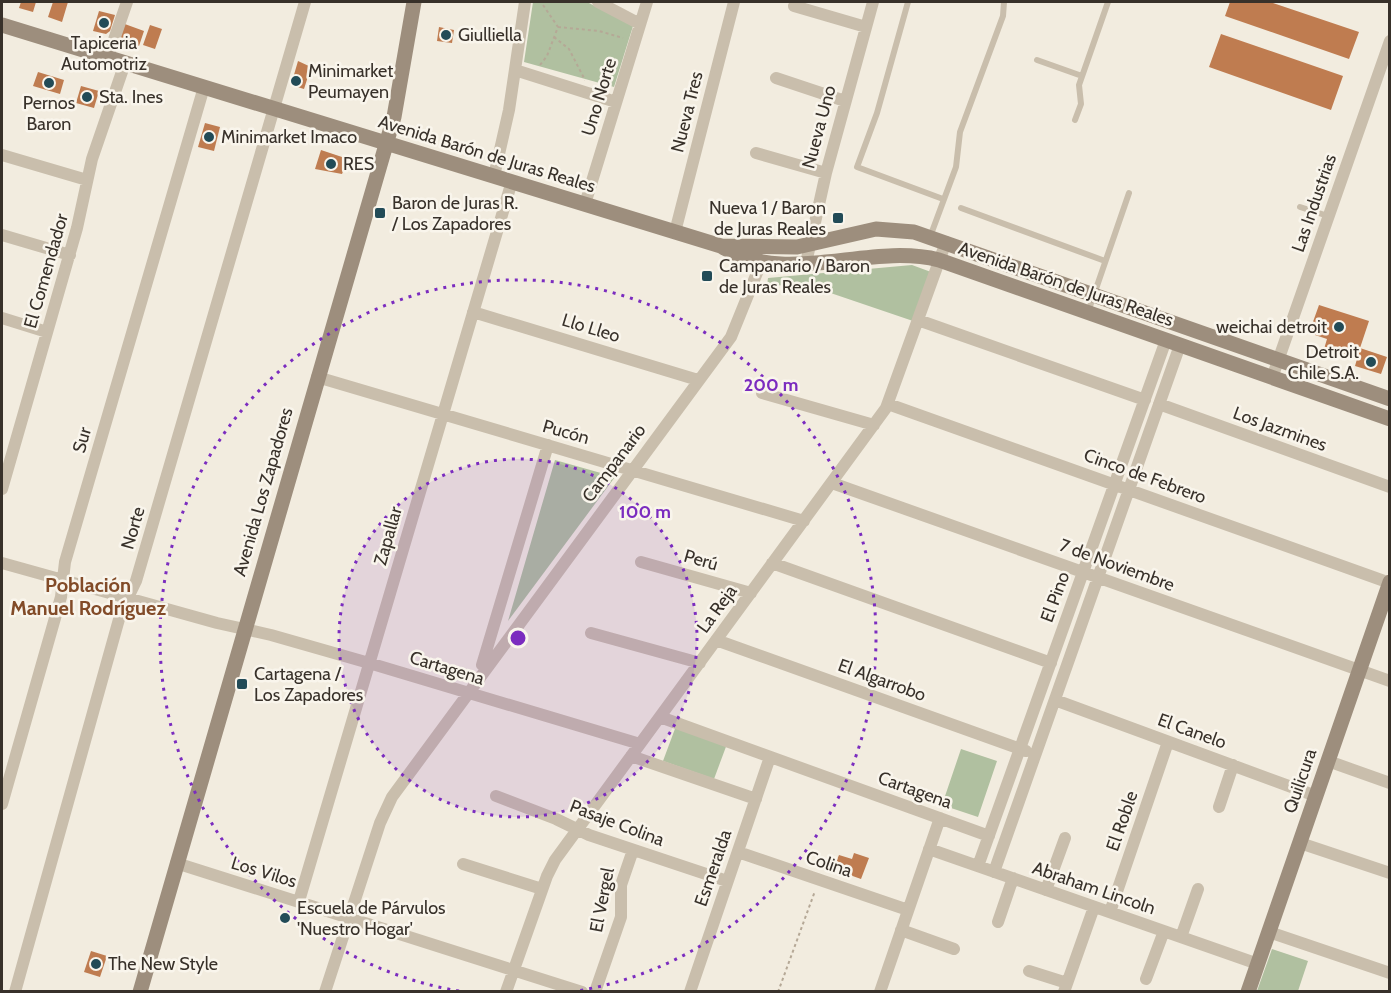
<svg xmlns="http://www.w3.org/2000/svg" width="1391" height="993" viewBox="0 0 1391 993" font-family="Cabin,sans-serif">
<rect width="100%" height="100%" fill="#f2ecdf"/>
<path fill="#b0c0a0" d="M533,2H587L633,26L614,87L524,62Z
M912,265L931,272L913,321L810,286L767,285L768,278Z
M555,460L615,477L508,621Z
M676,726L727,744L714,779L663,761Z
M961,749L997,761L978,817L942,805Z
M1272,949L1308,961L1298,991H1257Z"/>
<path fill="#bf7c50" d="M21,2H36L33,12L19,8Z
M53,2H68L62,22L48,17Z
M1230,2H1270L1359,32L1349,59L1225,16Z
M99,11L115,15L110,31L106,34L93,31Z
M122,23L144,31L139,46L117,39Z
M150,25L162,29L155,49L143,45Z
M439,27L454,30L452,43L437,41Z
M1221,34L1343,76L1331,110L1209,67Z
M298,61L311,67L304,89L291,85Z
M38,72L64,80L60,94L33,86Z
M81,86L99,91L94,108L76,103Z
M205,123L220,127L214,151L198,147Z
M321,150L348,159L342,174L315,169Z
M1319,305L1369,321L1360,348L1387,357L1381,374L1355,366L1357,359L1324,349L1327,339L1309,333Z
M854,853L869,858L861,879L833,869L839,855L852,859Z
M91,951L107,956L100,977L84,972Z"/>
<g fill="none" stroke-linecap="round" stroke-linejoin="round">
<path stroke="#b5a896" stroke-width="2" stroke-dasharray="3 3" stroke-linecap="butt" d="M558,27L599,31L623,38
M554,37L569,49L585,80
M540,65L547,56L558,27L541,2
M778,992L815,891"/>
<path stroke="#c9beac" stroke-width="6" d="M908,2L877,113L857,167L943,199
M1037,60L1082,76
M1075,120L1081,104L1079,85L1108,2
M1300,207L1328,216
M961,208L1105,261
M930,237L956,167L960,132L1003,16L1004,2
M1088,312L1129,193"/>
<path stroke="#c9beac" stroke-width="12" d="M598,2L640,24
M794,6L866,27
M108,57L127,2
M515,70L616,102
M776,78L845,101
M756,153L826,173
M2,155L87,180
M494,176L509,110L525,2
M585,204L647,2
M675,232L734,2
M2,235L70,255
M806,263L826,173L873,2
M473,312L698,380
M2,318L47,332
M918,320L1145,400
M317,377L804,521
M1272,378L1390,41
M762,393L874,425
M888,404L1390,583
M1159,404L1390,487
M832,483L1390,681
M2,489L77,228L92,159L125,63
M641,562L751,593
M2,563L217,623L271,635L369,663L640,744
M772,563L1051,663
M591,633L700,663
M716,640L1026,751
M482,665L548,445
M1055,700L1316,796
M660,717L989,836
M631,756L756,799
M1328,761L1390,783
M496,796L556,819L589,835L727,881
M2,804L61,597L65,562L204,87
M1219,807L1233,765
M1300,843L1390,873
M929,849L1258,964
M738,852L908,910
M176,863L582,992
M463,864L542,889
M978,866L1166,340
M994,872L1180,345
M1046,890L1065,838
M299,901L512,181
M1110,912L1168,742
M998,922L1013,878
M901,930L954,949
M1269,932L1390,973
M1181,937L1198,889
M1029,971L1067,983
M1146,979L1164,931
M15,992L121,612L136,581L305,2
M325,992L380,823L392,797L731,337L761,263
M506,992L547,876L555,860L886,408L946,242
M595,992L621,917V885L633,850
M690,992L770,757
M880,992L940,818
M1064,992L1094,907"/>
<path stroke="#9d8e7d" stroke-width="15" d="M2,25L721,246C786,288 868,242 939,260L1390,419
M721,246L797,247L876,229L914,232L1390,399
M140,992L394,117L414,2
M1248,992L1390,582"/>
</g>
<circle cx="518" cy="638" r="179" fill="#7b2cbf" fill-opacity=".12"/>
<g fill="none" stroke="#7b2cbf" stroke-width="3" stroke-dasharray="3 6">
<circle cx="518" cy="638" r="179"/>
<path d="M459 991A358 358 0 1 1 577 991"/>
</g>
<g fill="#224b57" stroke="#f9f5ec" stroke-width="2">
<circle cx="104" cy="23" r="6"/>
<circle cx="446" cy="35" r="6"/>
<circle cx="296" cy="81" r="6"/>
<circle cx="49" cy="83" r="6"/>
<circle cx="87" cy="97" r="6"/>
<circle cx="209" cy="137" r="6"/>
<circle cx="331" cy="164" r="6"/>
<rect x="374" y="207" width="12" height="12" rx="3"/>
<rect x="832" y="212" width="12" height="12" rx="3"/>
<rect x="701" y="270" width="12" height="12" rx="3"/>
<circle cx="1339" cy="327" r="6"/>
<circle cx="1371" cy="362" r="6"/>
<rect x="236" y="678" width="12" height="12" rx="3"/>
<circle cx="285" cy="918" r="6"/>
<circle cx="96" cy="964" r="6"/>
</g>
<g text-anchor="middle" stroke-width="5" stroke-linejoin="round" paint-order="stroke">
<g font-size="18" fill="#38312a" stroke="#f9f5ec" text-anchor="start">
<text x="458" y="41">Giulliella</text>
<text x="104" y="49" text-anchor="middle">Tapiceria<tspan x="104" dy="21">Automotriz</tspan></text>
<text x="308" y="77">Minimarket<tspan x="308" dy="21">Peumayen</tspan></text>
<text x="99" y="103">Sta. Ines</text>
<text x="49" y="109" text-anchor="middle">Pernos<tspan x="49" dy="21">Baron</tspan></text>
<text x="221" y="143">Minimarket Imaco</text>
<text x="343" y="170">RES</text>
<text x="392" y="209">Baron de Juras R.<tspan x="392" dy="21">/ Los Zapadores</tspan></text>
<text x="826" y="214" text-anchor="end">Nueva 1 / Baron<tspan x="826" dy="21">de Juras Reales</tspan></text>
<text x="719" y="272">Campanario / Baron<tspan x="719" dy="21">de Juras Reales</tspan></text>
<text x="1327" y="333" text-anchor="end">weichai detroit</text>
<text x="1359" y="358" text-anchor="end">Detroit<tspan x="1359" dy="21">Chile S.A.</tspan></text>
<text x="254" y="680">Cartagena /<tspan x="254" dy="21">Los Zapadores</tspan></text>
<text x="297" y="914">Escuela de Párvulos<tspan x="297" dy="21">'Nuestro Hogar'</tspan></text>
<text x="108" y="970">The New Style</text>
</g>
<g font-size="18" fill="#38312a" stroke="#f9f5ec">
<text transform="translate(599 97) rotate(-73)" y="6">Uno Norte</text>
<text transform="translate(687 112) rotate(-76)" y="6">Nueva Tres</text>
<text transform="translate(819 127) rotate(-75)" y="6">Nueva Uno</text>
<text transform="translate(487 154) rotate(17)" y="6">Avenida Barón de Juras Reales</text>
<text transform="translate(1314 203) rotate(-71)" y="6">Las Industrias</text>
<text transform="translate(46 271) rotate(-74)" y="6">El Comendador</text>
<text transform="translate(1066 284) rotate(19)" y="6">Avenida Barón de Juras Reales</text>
<text transform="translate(591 328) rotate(17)" y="6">Llo Lleo</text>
<text transform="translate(1280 429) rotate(20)" y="6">Los Jazmines</text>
<text transform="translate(566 432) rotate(16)" y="6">Pucón</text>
<text transform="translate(82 440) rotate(-74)" y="6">Sur</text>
<text transform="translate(614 463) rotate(-53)" y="6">Campanario</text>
<text transform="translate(1145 476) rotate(20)" y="6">Cinco de Febrero</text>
<text transform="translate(263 492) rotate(-74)" y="6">Avenida Los Zapadores</text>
<text transform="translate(133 528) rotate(-74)" y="6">Norte</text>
<text transform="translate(388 536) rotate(-74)" y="6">Zapallar</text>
<text transform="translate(701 560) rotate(16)" y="6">Perú</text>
<text transform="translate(1117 565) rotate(20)" y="6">7 de Noviembre</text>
<text transform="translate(1055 597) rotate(-70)" y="6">El Pino</text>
<text transform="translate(717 609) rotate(-54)" y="6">La Reja</text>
<text transform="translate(447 668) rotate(17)" y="6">Cartagena</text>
<text transform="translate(882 680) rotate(20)" y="6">El Algarrobo</text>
<text transform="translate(1192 731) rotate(20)" y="6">El Canelo</text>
<text transform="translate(1300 781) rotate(-71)" y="6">Quilicura</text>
<text transform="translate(915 790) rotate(20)" y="6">Cartagena</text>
<text transform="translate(1122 821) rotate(-71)" y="6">El Roble</text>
<text transform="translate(617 823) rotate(21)" y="6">Pasaje Colina</text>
<text transform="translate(829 864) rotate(19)" y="6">Colina</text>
<text transform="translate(713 868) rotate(-71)" y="6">Esmeralda</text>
<text transform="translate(264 872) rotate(17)" y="6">Los Vilos</text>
<text transform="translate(1094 888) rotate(19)" y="6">Abraham Lincoln</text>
<text transform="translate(602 900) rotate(-79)" y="6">El Vergel</text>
</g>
<g font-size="20" font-weight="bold" fill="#824b28" stroke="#f9f5ec">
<text x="88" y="592">Población<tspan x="88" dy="23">Manuel Rodríguez</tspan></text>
</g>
</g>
<circle cx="518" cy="638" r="9" fill="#7b2cbf" stroke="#f9f5ec" stroke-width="3"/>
<g font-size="18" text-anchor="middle" font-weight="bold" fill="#7b2cbf" stroke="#f9f5ec" stroke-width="5" stroke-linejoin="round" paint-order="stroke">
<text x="771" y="391">200 m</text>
<text x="645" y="518">100 m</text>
</g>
<rect width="1391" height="993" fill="none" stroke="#38312a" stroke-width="6"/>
</svg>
